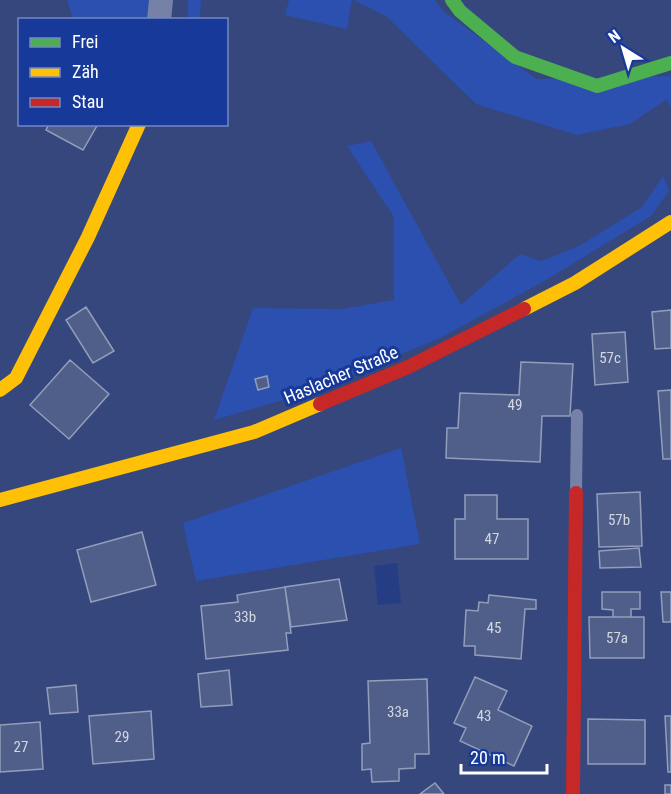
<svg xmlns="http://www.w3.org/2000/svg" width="671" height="794" viewBox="0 0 671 794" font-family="'Roboto Condensed',sans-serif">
<rect width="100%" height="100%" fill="#35477c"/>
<path fill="#2c50af" d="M67,0H152L150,19H73Z
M188,0H201L200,19H188Z
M289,0H352L347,29L285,15Z
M353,0H435L443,11L536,79L671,76V108L667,99L630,124L577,135L476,104L386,16Z
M371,141L461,305L520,254L541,261L579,246L642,207L663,176L669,191L651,216L541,283L440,338L311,392L214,420L253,308L342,309L394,300V217L347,146Z
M401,448L420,544L196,581L183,523Z"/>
<path fill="#253d85" d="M397,563L401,603L378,605L374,566Z"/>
<path fill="#505f89" stroke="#939ebb" stroke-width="1.5" d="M49,124H98L83,150L46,130Z
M86,307L114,351L93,363L66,320Z
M671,310V348L655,349L652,312Z
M625,332L628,382L595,385L592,334Z
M70,360L109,394L69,439L30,405Z
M521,362L573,364L570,416H542L540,462L446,458L447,428H458L460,393L519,395Z
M267,376L269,387L258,390L255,379Z
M671,390V459H663L658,391Z
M640,492L642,546L599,547L597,494Z
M465,495H497V519H528V559H455V519H465Z
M142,532L156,585L91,602L77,550Z
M639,548L641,567L600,568L599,551Z
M339,579L347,620L291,627L285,587Z
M285,587L291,633H286L288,650L206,659L201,606L238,602L237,595Z
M602,592H640V609H631V617H613V610L602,609Z
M661,592H671V622H663Z
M489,595L536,600V609H525L521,659L475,655V646H464L466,610L478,611L479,602L488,603Z
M589,617H644V658H590Z
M229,670L232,705L201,707L198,674Z
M475,677L507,691L498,710L532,726L514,766L460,741L466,728L454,723Z
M427,679L429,754H415V768L399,769V781L372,782L371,769L362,770V744L370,743L368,681Z
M76,685L78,712L50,714L47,688Z
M151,711L154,759L93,764L89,716Z
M665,716H671V772H668Z
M588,719L645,720V764H588Z
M40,722L43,769L0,772V725Z
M435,783L444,794H420Z
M665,785H671V794H665Z"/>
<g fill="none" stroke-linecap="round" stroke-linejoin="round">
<path stroke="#7581a6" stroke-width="12" d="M576,492L577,415"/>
<path stroke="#7581a6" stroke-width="24" d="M159,20L161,0"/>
<path stroke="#4caf50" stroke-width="14" d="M452,0L460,11L515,57L597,86L671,63"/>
<path stroke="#ffc107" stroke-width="14" d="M524,309L575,283L671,222
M0,390L16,378L88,237L139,124
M0,500L254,432L320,404"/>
<path stroke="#c62828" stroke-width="14" d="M320,404L408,367L524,309
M573,794L576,493"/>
</g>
<g text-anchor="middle" stroke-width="6" stroke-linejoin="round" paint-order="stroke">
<g font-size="15" fill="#d3d7e2">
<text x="610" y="363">57c</text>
<text x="515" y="410">49</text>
<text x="619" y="525">57b</text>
<text x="492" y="544">47</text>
<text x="245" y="622">33b</text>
<text x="494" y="633">45</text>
<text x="617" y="643">57a</text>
<text x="398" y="717">33a</text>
<text x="484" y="721">43</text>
<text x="122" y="742">29</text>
<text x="21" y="752">27</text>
</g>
<g font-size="18" fill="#fff" stroke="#17399a">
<text transform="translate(341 375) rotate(-23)" y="6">Haslacher Straße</text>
</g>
</g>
<rect x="18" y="18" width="210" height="108" fill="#17399a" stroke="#7488c2" stroke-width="1.5"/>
<rect x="30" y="38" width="30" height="9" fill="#4caf50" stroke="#7488c2" stroke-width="1.5"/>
<text x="72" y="48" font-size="18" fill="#ffffff">Frei</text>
<rect x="30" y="68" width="30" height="9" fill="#ffc107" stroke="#7488c2" stroke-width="1.5"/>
<text x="72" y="78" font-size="18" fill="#ffffff">Zäh</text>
<rect x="30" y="98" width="30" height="9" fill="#c62828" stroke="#7488c2" stroke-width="1.5"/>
<text x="72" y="108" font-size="18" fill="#ffffff">Stau</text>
<g transform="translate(623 48) rotate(323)" stroke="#17399a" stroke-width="4.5" paint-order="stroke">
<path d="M0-4.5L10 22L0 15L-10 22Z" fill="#ffffff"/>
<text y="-9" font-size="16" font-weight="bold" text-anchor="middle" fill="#ffffff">N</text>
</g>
<path d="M461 764v9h86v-9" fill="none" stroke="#ffffff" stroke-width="3"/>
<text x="470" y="764" font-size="18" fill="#ffffff" stroke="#17399a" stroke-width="4.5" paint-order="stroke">20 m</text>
</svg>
